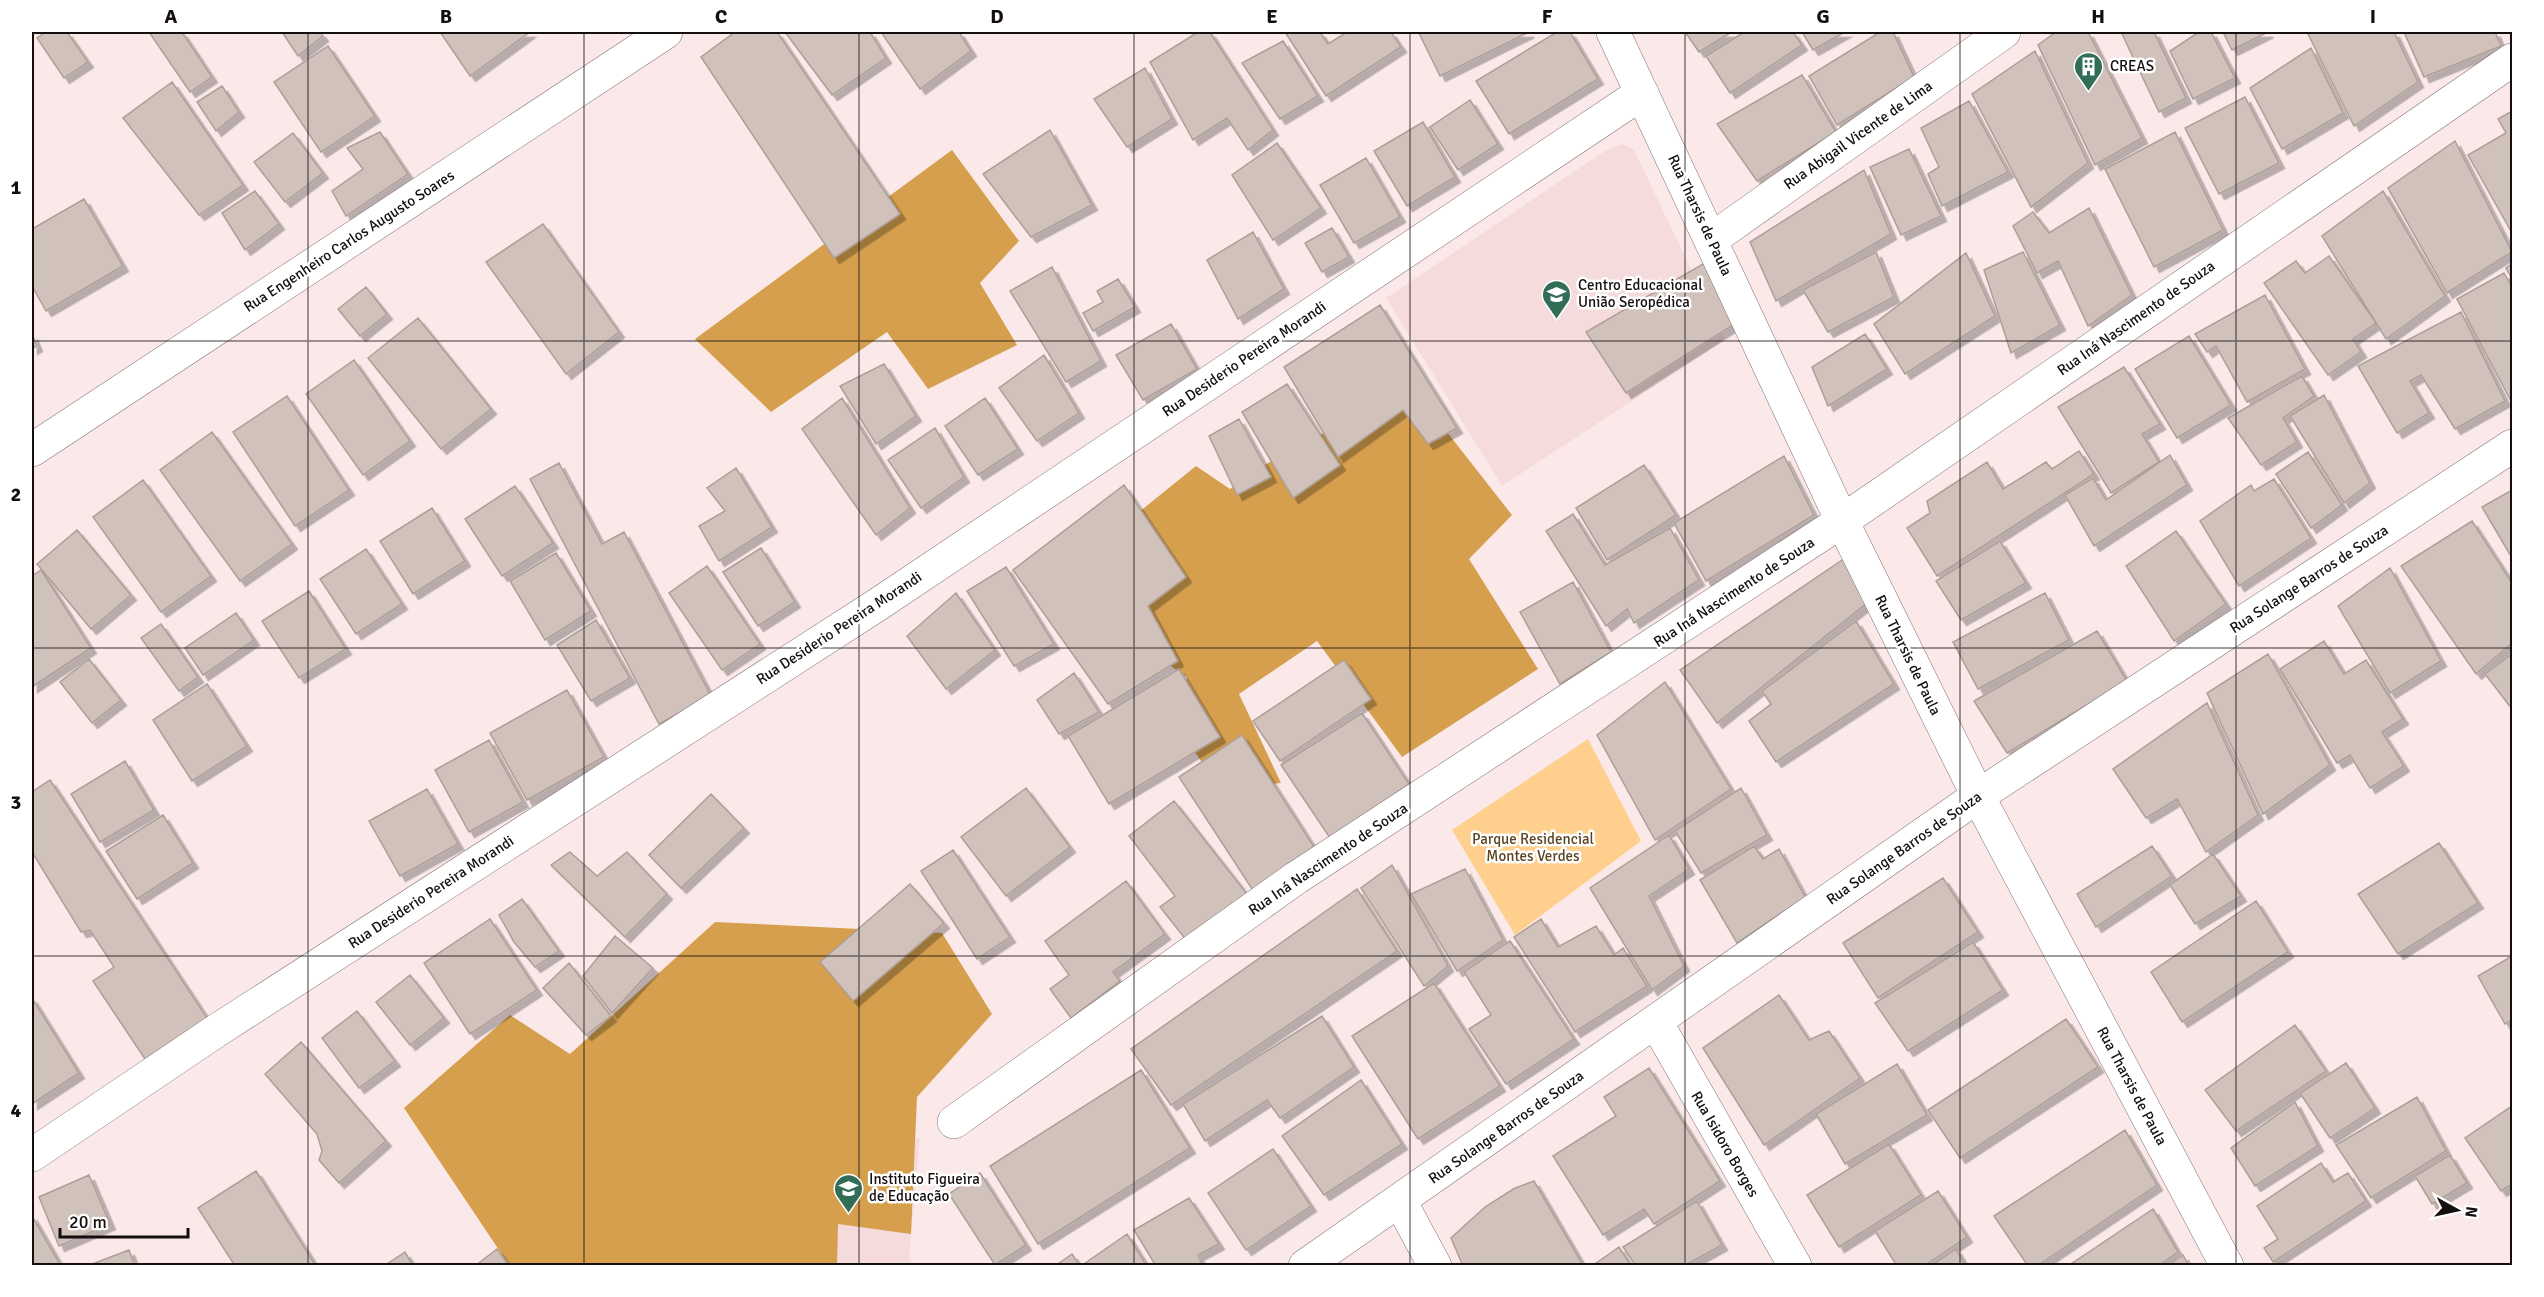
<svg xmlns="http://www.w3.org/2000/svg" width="2544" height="1297" viewBox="0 0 2544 1297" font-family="Signika,sans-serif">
<defs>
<filter id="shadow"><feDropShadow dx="5.5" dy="5.5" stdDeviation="0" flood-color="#0004"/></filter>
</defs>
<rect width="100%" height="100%" fill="#fbe9e9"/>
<path fill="#f6dbdc" d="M1623,144L1634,150L1725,340L1502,486L1386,298L1605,151Z
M920,1138L909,1256L912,1265H787L781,1192Z"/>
<path fill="#ffd08d" d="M1588,739L1641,841L1515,935L1452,830Z"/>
<path fill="#d59f4d" d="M952,150L1019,241L980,283L1017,345L928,389L887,332L771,412L695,339Z
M1418,395L1512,515L1469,559L1538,669L1402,757L1317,641L1239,694L1281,783L1221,790L1179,729L1187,677L1141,646L1097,546L1196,466L1230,489L1271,461L1298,491L1314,437Z
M715,922L942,933L992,1014L917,1097L911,1234L838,1224L837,1265H509L404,1108L510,1015L570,1054Z"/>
<path fill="#d1c1bb" stroke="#ad9e97" stroke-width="1.5" filter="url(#shadow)" d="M46,32H67L88,62L64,78L37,38Z
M149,32H182L212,77L190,92Z
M282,32H320L323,36L298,56Z
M440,32H530L470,76Z
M735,32H777L900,214L834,258L701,57Z
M785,32H870L886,58L832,95Z
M881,32H959L971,51L920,89Z
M1198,32H1210L1273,130L1248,150L1227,118L1193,140L1150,62Z
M1285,32H1320L1328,44L1347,32H1391L1401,47L1326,96Z
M1421,32H1529L1440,76L1419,33Z
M1557,32H1570L1598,79L1509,134L1476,81Z
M1685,32H1732L1699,52Z
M1744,32H1793L1802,45L1730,93L1706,56Z
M1802,32H1845L1813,50Z
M1880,32H1893L1914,77L1837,125L1809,76Z
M2056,32H2088L2142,138L2095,165L2038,45Z
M2127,32H2154L2186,98L2159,112L2122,34Z
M2199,32H2211L2235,78L2193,99L2170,51Z
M2223,32H2268L2232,50Z
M2307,32H2394L2418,82L2354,126Z
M2404,32H2495L2501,46L2424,77Z
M1283,41L1318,96L1280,119L1242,63Z
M328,46L375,116L321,152L274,82Z
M2311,48L2343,113L2282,149L2250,88Z
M2035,51L2088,163L2031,207L1972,94Z
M1145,68L1172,119L1127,147L1094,99Z
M1802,75L1836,132L1757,181L1717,124Z
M172,82L243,185L199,215L123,118Z
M222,86L239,112L216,131L197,102Z
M2245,97L2279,163L2219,194L2185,128Z
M1470,100L1498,144L1458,170L1430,127Z
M1969,101L2008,172L1942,206L1928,174L1939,167L1921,128Z
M2512,111V233L2468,155L2506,133L2498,119Z
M1423,122L1455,177L1407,206L1374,151Z
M1050,130L1092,205L1031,237L983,174Z
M380,132L408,174L346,216L332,191L363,169L347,148Z
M2175,132L2223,230L2154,267L2105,169Z
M293,133L323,173L285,202L254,162Z
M2455,141L2512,252L2447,293L2388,188Z
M1277,143L1321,208L1273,240L1232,175Z
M1909,149L1941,216L1901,235L1870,167Z
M1366,158L1400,217L1354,243L1320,185Z
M1864,170L1891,234L1776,301L1750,242Z
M255,191L279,224L245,250L222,213Z
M2383,191L2445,296L2386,339L2322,236Z
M84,199L123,266L46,311L32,286V229Z
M2089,208L2132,295L2088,326L2058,261L2037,273L2013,226L2033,212L2049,233Z
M543,224L619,332L566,374L486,262Z
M1332,228L1349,257L1322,272L1305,243Z
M1253,232L1284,289L1238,319L1207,260Z
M1876,252L1894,297L1828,332L1803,290Z
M2023,252L2060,325L2011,353L1984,270Z
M1966,253L1995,316L1905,374L1874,324Z
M2329,256L2376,323L2353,339L2361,352L2328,375L2264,283L2296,261L2305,273Z
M1708,261L1736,323L1626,393L1586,332Z
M2512,264V279L2506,268Z
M1052,267L1101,361L1066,382L1010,291Z
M2504,273L2512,287V403L2457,299Z
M1118,279L1135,307L1093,331L1083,313L1103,302L1097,291Z
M366,287L387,314L360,336L338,309Z
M2265,295L2305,369L2247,402L2216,346L2207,352L2195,334Z
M1380,305L1457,428L1428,444L1403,410L1338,457L1284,367Z
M2461,312L2505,401L2455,429L2421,375L2410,381L2429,413L2397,433L2358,366Z
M418,318L491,409L441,449L368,358Z
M1171,324L1197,369L1143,400L1116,355Z
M32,334L37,346L32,349Z
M1865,334L1887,369L1828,406L1812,367Z
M2189,336L2231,405L2177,438L2135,369Z
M1044,355L1079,413L1037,441L999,388Z
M354,360L410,441L363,475L306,394Z
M884,364L916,416L876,444L840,386Z
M2124,367L2160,424L2142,434L2159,462L2111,493L2058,407Z
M2302,376L2314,396L2283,418L2297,442L2261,465L2228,418Z
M1287,384L1340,465L1293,498L1242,412Z
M2324,395L2370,483L2344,503L2290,416Z
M287,396L349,490L295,526L233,432Z
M842,398L910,508L876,535L802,429Z
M985,398L1018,449L978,475L945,426Z
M1239,419L1271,477L1237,495L1209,436Z
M935,428L964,477L921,508L888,460Z
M212,432L292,544L240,581L160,470Z
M2079,451L2094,474L1937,576L1907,528L1930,513L1927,501L1987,462L2003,489L2046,462L2052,469Z
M2308,452L2342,505L2311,528L2276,474Z
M2170,455L2187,485L2094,546L2065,495L2093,478L2106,500Z
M1784,456L1814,515L1706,581L1674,523Z
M559,463L602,544L624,532L711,696L659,724L530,479Z
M1644,465L1676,515L1607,560L1576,508Z
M736,468L772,527L719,561L699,526L725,511L707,488Z
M2274,479L2311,538L2239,586L2200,521L2251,485L2254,491Z
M143,480L211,576L161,612L93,517Z
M1124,485L1186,577L1148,606L1178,661L1108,704L1013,570Z
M515,486L553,543L502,576L465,519Z
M2512,490V558L2482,507Z
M432,508L465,561L413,594L380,541Z
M1573,514L1605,565L1670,528L1699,580L1634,623L1627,609L1606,626L1546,531Z
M2472,521L2512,583V643L2476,674L2401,566Z
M77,530L131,595L91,629L37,564Z
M2176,531L2226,604L2174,641L2126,566Z
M2000,541L2026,583L1961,620L1936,581Z
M761,548L795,602L758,626L723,572Z
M366,549L402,604L356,634L320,579Z
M556,553L591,611L545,640L510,581Z
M1845,558L1867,603L1717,723L1680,670Z
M707,566L760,644L722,670L669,593Z
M1006,567L1054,644L1014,666L967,591Z
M2390,568L2441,661L2390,693L2338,606Z
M41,570L91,648L32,687V576Z
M1573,582L1611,652L1560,684L1520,612Z
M309,591L346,649L299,678L262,621Z
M956,593L995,650L946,689L907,636Z
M2045,593L2069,640L1978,689L1953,642Z
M236,613L254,640L203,675L185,648Z
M596,620L630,678L591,701L557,645Z
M1856,621L1894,684L1776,762L1749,721L1771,704L1762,691Z
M161,624L198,677L179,691L141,638Z
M2097,631L2127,681L2007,753L1974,701Z
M2324,641L2344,674L2366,660L2403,719L2382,732L2404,766L2370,788L2350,755L2337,763L2280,669Z
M2268,654L2330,765L2263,814L2207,693Z
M2512,654V709L2485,674Z
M89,659L121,700L92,723L60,682Z
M1344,660L1371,699L1280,761L1253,721Z
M1179,669L1220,737L1109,804L1068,736Z
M1074,673L1099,712L1059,734L1037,700Z
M1665,682L1731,789L1655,840L1597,735Z
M207,684L247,746L192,781L153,720Z
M567,690L604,757L527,800L490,733Z
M2207,703L2258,815L2206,852L2177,799L2146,818L2113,769Z
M1362,713L1409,784L1330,838L1281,765Z
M1242,735L1314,847L1254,892L1179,777Z
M489,740L523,802L469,832L435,770Z
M125,761L154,810L100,842L71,794Z
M50,780L207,1018L145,1059L93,981L114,967L90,930L81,932L32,852V792Z
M1026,788L1070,847L1006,896L961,837Z
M1741,788L1767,835L1701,873L1675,831Z
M427,789L458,844L400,876L369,821Z
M711,794L744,828L681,888L649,855Z
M1174,801L1247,894L1187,941L1160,907L1175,896L1129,836Z
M163,815L193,863L137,899L106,851Z
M1669,835L1689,869L1649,896L1684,966L1652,990L1590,888Z
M2439,843L2478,903L2398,954L2358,894Z
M1754,846L1763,859L1779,849L1805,897L1737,943L1700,880Z
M2152,846L2172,876L2096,927L2077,894Z
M953,850L1010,937L977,959L921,871Z
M570,852L597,876L627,852L667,894L625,937L551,865Z
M2213,854L2241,896L2195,924L2170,885Z
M1392,865L1448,966L1424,986L1361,888Z
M1465,869L1503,940L1457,971L1411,894Z
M1943,878L1978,932L1878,998L1843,943Z
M1126,881L1165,934L1113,972L1120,981L1071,1018L1050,989L1069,975L1045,941Z
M910,884L944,923L853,1001L820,962Z
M1357,889L1397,951L1171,1105L1131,1049Z
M522,899L559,951L535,967L514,942L499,915Z
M2256,901L2288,952L2182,1022L2151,972Z
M490,919L537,990L470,1034L424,963Z
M1541,919L1558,947L1596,926L1614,955L1623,948L1647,986L1575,1032L1514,937Z
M615,936L653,968L612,1013L583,976Z
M1510,941L1574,1039L1506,1084L1469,1029L1491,1015L1464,972Z
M1973,942L2003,990L1908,1051L1875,1003Z
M2512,956V1020L2505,1024L2478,976Z
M569,963L611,1016L586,1035L543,988Z
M410,975L444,1018L410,1045L376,1002Z
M1434,983L1500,1086L1418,1139L1352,1036Z
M1779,995L1809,1040L1829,1031L1860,1078L1764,1145L1703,1048Z
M32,998L79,1073L32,1104Z
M357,1011L395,1061L359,1088L322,1038Z
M1322,1016L1354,1067L1280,1118L1267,1100L1205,1141L1183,1104Z
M2066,1019L2098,1067L1960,1158L1928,1110Z
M2295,1025L2326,1071L2236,1131L2205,1090Z
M301,1042L386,1141L339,1183L319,1160L322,1151L317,1134L265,1074Z
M2346,1063L2375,1108L2330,1138L2300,1093Z
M1897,1064L1927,1115L1845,1164L1816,1114Z
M1649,1068L1720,1181L1654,1224L1644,1209L1603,1235L1553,1156L1616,1116L1604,1097Z
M1141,1070L1190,1148L1038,1244L990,1166Z
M1361,1080L1402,1144L1324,1195L1282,1136Z
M2417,1097L2446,1151L2371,1198L2336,1145Z
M2295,1102L2318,1146L2255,1186L2231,1148Z
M2512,1106V1184L2501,1191L2465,1138Z
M2125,1130L2157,1185L2037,1266H2028L1994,1216Z
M1889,1144L1921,1195L1839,1247L1807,1195Z
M1273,1149L1311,1206L1246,1250L1208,1193Z
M2450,1155L2467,1183L2432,1204L2415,1176Z
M2321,1163L2333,1182L2348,1173L2366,1201L2273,1262L2264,1248L2278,1239L2257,1206Z
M256,1171L316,1266H235L198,1208Z
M980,1173L1026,1245L995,1265L949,1194Z
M89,1175L110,1224L59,1246L39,1197Z
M1534,1181L1583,1265L1463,1266L1451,1238L1485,1207L1515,1188Z
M1938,1191L1967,1237L1924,1266H1897L1875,1231Z
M1189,1198L1219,1244L1198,1255L1203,1266H1156L1134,1230Z
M1697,1201L1722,1245L1684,1266H1636L1623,1247Z
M2153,1209L2178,1252L2158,1266H2068Z
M32,1216L61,1266H32Z
M1127,1234L1147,1266H1081Z
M1619,1247L1631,1266H1592Z
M497,1249L509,1266H475Z
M1956,1249L1966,1266H1930Z
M129,1250L135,1266H87Z
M405,1252L413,1266H384Z
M1072,1254L1080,1266H1055Z
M2183,1255L2189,1266H2167Z"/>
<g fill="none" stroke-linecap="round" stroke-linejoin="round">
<defs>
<path id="minor" d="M1613,32L1842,521L1978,796L2227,1266
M1712,239L2004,32
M32,450L666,32
M1656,1022L1795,1266
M954,1122L1296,878L1842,521L2512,60
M32,1155L216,1031L877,605L1642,93
M1400,1201L1435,1266
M1305,1266L1978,796L2512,446"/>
</defs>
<use href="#minor" stroke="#837374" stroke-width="34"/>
<use href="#minor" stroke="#fff" stroke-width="33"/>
</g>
<path fill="none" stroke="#140e0f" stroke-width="1.5" stroke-opacity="0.55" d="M308,32V1266M584,32V1266M859,32V1266M1134,32V1266M1410,32V1266M1685,32V1266M1960,32V1266M2236,32V1266M32,341H2512M32,648H2512M32,956H2512"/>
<defs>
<symbol id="building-pin" viewBox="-11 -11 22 30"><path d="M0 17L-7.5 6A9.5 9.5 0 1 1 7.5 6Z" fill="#316d57" stroke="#fff"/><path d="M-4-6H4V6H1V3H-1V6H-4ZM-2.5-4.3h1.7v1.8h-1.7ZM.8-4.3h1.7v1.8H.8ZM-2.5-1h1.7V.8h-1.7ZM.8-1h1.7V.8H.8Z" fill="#fff"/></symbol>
<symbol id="school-pin" viewBox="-11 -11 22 30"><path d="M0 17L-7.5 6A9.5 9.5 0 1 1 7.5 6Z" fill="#316d57" stroke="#fff"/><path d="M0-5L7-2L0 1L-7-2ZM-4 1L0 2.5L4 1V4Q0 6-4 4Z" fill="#fff"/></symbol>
</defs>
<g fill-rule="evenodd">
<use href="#building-pin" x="2072" y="50" width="33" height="45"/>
<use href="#school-pin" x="1540" y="278" width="33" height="45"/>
<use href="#school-pin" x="832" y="1172" width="33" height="45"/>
</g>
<g text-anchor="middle" stroke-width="5" stroke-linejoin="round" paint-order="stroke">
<g font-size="15" fill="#140e0f" stroke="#fff" text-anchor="start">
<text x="2110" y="71">CREAS</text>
<text x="1578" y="290">Centro Educacional<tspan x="1578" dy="17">União Seropédica</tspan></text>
<text x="869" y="1184">Instituto Figueira<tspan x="869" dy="17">de Educação</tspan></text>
</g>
<g font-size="15" fill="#140e0f" stroke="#fff">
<text transform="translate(1858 135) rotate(-35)" y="5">Rua Abigail Vicente de Lima</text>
<text transform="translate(1700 215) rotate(65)" y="5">Rua Tharsis de Paula</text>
<text transform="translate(349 241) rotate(-33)" y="5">Rua Engenheiro Carlos Augusto Soares</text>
<text transform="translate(2136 318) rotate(-35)" y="5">Rua Iná Nascimento de Souza</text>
<text transform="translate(1244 359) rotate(-34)" y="5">Rua Desiderio Pereira Morandi</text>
<text transform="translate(2309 579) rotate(-33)" y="5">Rua Solange Barros de Souza</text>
<text transform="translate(1734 592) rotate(-33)" y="5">Rua Iná Nascimento de Souza</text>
<text transform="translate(839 628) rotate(-33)" y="5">Rua Desiderio Pereira Morandi</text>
<text transform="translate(1908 655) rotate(64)" y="5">Rua Tharsis de Paula</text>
<text transform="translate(1904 848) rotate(-35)" y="5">Rua Solange Barros de Souza</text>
<text transform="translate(1328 859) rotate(-34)" y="5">Rua Iná Nascimento de Souza</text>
<text transform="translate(431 892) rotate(-33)" y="5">Rua Desiderio Pereira Morandi</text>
<text transform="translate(2132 1086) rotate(62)" y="5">Rua Tharsis de Paula</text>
<text transform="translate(1506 1127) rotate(-35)" y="5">Rua Solange Barros de Souza</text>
<text transform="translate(1725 1144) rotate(60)" y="5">Rua Isidoro Borges</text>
</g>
<g font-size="15" fill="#5b4422" stroke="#fff">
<text x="1533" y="844">Parque Residencial<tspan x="1533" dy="17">Montes Verdes</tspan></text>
</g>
</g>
<rect width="2544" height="1297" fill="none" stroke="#ffffff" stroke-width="66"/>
<g transform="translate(2457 1210) rotate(98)" stroke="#ffffff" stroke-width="4.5" paint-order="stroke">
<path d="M0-4.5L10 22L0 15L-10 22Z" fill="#140e0f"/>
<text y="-9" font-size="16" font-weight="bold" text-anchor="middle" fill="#140e0f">N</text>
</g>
<path d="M60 1228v9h128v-9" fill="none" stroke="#140e0f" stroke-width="3"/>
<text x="69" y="1228" font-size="18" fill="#140e0f" stroke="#ffffff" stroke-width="4.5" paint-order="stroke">20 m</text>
<rect x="33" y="33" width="2478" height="1231" fill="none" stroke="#140e0f" stroke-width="2"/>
<g font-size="20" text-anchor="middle" font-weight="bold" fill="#140e0f">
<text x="171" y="23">A</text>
<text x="446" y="23">B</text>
<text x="721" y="23">C</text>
<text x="997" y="23">D</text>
<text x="1272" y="23">E</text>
<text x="1547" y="23">F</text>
<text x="1823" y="23">G</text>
<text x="2098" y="23">H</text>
<text x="2373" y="23">I</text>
<text x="16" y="194">1</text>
<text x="16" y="501">2</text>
<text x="16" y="809">3</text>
<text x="16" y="1117">4</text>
</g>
</svg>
